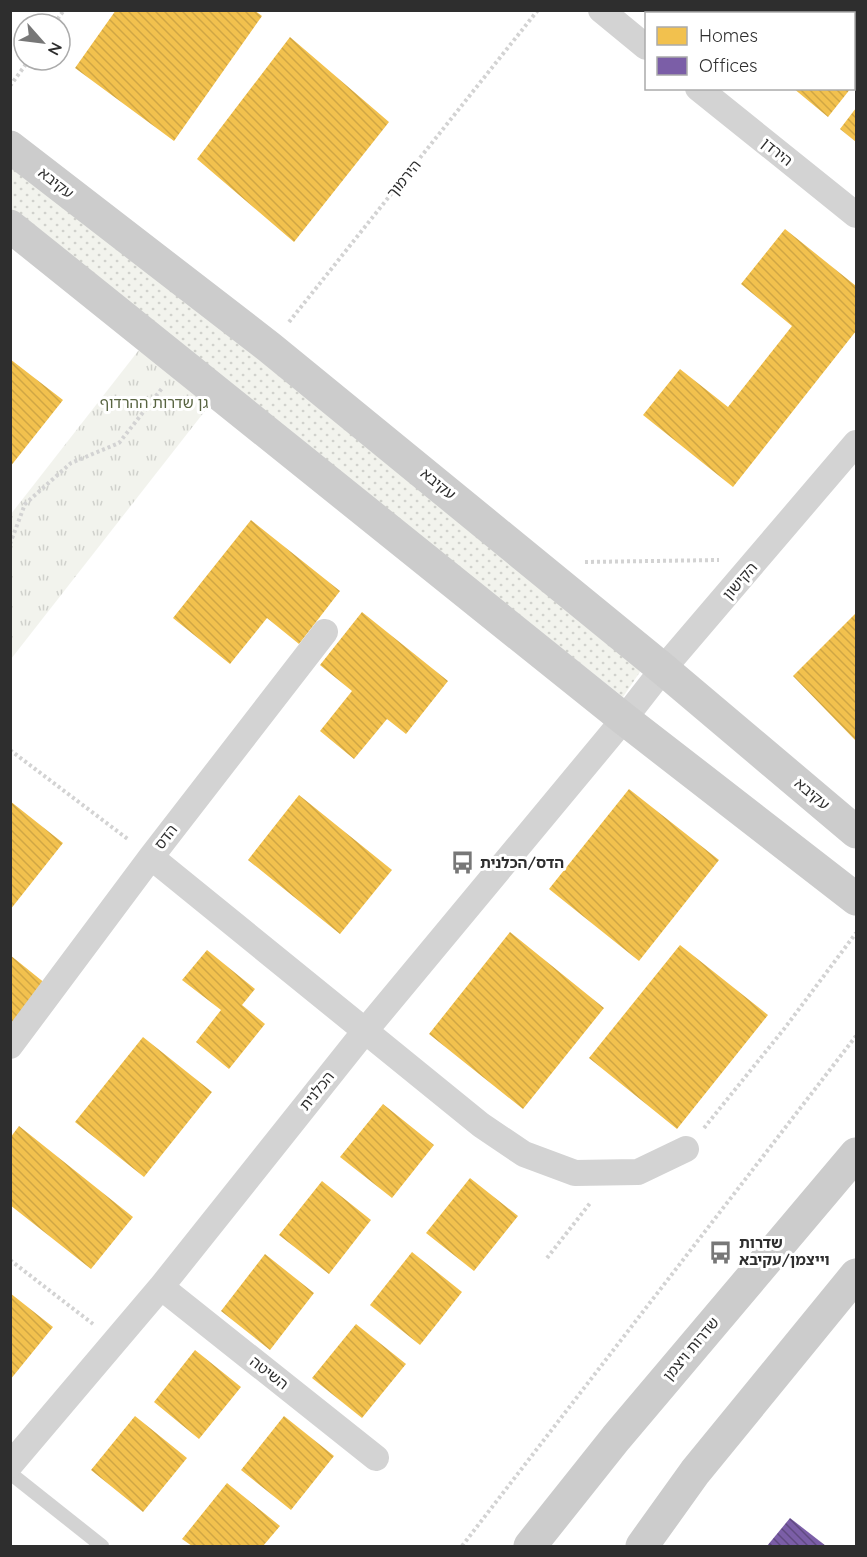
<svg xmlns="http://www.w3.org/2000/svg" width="867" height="1557" viewBox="0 0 867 1557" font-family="Quicksand,'Noto Sans Hebrew',sans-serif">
<defs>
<pattern id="grass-dots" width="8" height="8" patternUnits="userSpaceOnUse" patternTransform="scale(1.5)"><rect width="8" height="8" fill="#f2f3ed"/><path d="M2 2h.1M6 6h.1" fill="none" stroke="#d0d1cc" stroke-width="1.8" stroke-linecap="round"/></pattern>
<pattern id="park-tufts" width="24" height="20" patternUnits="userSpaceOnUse" patternTransform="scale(1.5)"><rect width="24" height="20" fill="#f2f3ed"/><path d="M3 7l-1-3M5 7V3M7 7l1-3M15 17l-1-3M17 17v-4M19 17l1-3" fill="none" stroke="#d0d1cc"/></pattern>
<pattern id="homes-back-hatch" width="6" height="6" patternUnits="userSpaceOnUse" patternTransform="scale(1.5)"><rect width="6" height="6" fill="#f2c14e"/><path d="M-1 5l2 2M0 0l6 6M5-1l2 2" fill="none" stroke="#d0a644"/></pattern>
<pattern id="offices-back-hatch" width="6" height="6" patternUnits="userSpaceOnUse" patternTransform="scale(1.5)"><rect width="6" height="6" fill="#7b5ea7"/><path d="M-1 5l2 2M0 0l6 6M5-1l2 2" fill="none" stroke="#604a81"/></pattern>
</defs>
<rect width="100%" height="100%" fill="#fff"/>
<path fill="url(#grass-dots)" d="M10,160L644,666L623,697L11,213Z"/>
<path fill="url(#park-tufts)" d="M149,337L219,393L11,659V514Z"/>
<path fill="url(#homes-back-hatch)" d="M116,10H254L262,16L174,141L75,68Z
M700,10H780L778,14H704Z
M854,29L856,32V82L854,85Z
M290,37L389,122L294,242L197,159Z
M793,88H851L828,117Z
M856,108V142L840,129Z
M785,229L856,286V331L733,487L643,415L680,369L728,407L792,326L741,284Z
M10,359L63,400L10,467Z
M251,520L340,591L299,644L267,618L230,664L173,618Z
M362,612L448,681L406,734L387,719L354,759L320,731L352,691L320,665Z
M856,613V741L793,676Z
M629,789L719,860L639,961L549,889Z
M299,795L392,870L340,934L248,860Z
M10,801L63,843L10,910Z
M510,932L604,1008L523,1109L429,1034Z
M680,945L768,1015L677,1129L589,1058Z
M207,950L255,989L242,1005L265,1024L229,1069L196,1042L221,1010L182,980Z
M10,955L46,984L10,1028Z
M143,1037L212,1092L144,1177L75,1122Z
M383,1104L434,1145L392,1198L340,1157Z
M19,1126L133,1217L91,1269L10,1205V1138Z
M470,1178L518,1216L474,1271L426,1233Z
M322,1181L371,1220L329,1274L279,1235Z
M412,1252L462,1292L420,1345L370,1305Z
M265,1254L314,1293L270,1350L221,1311Z
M10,1293L53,1327L10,1380Z
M356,1324L406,1364L362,1418L312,1378Z
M195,1350L241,1387L199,1439L154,1402Z
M135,1416L187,1458L143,1512L91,1470Z
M284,1416L334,1456L291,1510L241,1470Z
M227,1483L280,1526L263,1546H192L182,1539Z"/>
<path fill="url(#offices-back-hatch)" d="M790,1518L826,1546H767Z"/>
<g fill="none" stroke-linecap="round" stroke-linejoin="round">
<path stroke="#d3d3d3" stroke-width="4" stroke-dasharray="3 3" stroke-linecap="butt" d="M54,24L64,10
M10,86L29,60
M289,322L538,10
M10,544L25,504L71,463L119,443L163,387
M585,562L719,560
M10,750L129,840
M704,1128L784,1029L856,933
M547,1258L591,1202
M10,1260L93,1324
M462,1546L856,1036"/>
<path stroke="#d3d3d3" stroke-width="14" d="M10,1473L102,1546"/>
<path stroke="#d3d3d3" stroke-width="26" d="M601,10L646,47
M698,88L856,215
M151,857L481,1125L524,1154L575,1173L638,1172L686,1149
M10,1046L151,857L325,632
M161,1287L376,1458
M10,1465L161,1287L365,1031L624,719L663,669L856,443"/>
<path stroke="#ccc" stroke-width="33" d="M10,147L269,347L663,669L856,832
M10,226L624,719L856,899
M530,1546L616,1438L856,1154
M642,1546L695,1472L856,1275"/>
</g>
<defs>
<symbol id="bus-bare" viewBox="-9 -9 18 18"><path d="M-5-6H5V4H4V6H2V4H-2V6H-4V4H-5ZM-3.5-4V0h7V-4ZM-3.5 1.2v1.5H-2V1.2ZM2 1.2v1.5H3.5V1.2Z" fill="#777" stroke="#fff" stroke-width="2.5" paint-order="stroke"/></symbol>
</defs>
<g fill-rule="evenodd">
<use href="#bus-bare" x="446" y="846" width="33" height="33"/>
<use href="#bus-bare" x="704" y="1236" width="33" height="33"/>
</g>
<g text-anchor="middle" stroke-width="6" stroke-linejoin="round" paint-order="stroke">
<g font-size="15" fill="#2e2e2e" stroke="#fff">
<text transform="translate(777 152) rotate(39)" y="5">הירדן</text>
<text transform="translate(404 179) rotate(-51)" y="5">הירמוך</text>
<text transform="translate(56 183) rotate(38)" y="5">עקיבא</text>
<text transform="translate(438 484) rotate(39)" y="5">עקיבא</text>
<text transform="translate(740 581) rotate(-49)" y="5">הקישון</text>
<text transform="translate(812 794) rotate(40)" y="5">עקיבא</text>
<text transform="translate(166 837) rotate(-52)" y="5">הדס</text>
<text transform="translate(317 1091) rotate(-51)" y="5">הכלנית</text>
<text transform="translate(691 1349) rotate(-50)" y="5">שדרות ויצמן</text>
<text transform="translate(269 1373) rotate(38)" y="5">השיטה</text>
</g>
<g font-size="15" fill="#586441" stroke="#fff">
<text x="154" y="408">גן שדרות ההרדוף</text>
</g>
<g font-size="15" font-weight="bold" fill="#2e2e2e" stroke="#fff" text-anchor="start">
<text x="480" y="868">הדס/הכלנית</text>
<text x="739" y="1248">שדרות<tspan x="739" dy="17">וייצמן/עקיבא</tspan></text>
</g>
</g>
<rect width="867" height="1557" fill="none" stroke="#2e2e2e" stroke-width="24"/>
<rect x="645" y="12" width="210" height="78" fill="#ffffff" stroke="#ababab" stroke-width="1.5"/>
<rect x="657" y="27" width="30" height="18" fill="#f2c14e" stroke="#ababab" stroke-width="1.5"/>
<text x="699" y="42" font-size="18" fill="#2e2e2e">Homes</text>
<rect x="657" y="57" width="30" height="18" fill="#7b5ea7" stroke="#ababab" stroke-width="1.5"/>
<text x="699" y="72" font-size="18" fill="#2e2e2e">Offices</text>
<g transform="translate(42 42) rotate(118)"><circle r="28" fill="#ffffff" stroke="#ababab" stroke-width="1.5"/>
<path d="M0-4.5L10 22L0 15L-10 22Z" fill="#777777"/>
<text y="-9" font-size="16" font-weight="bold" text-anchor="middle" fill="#2e2e2e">N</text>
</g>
</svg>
